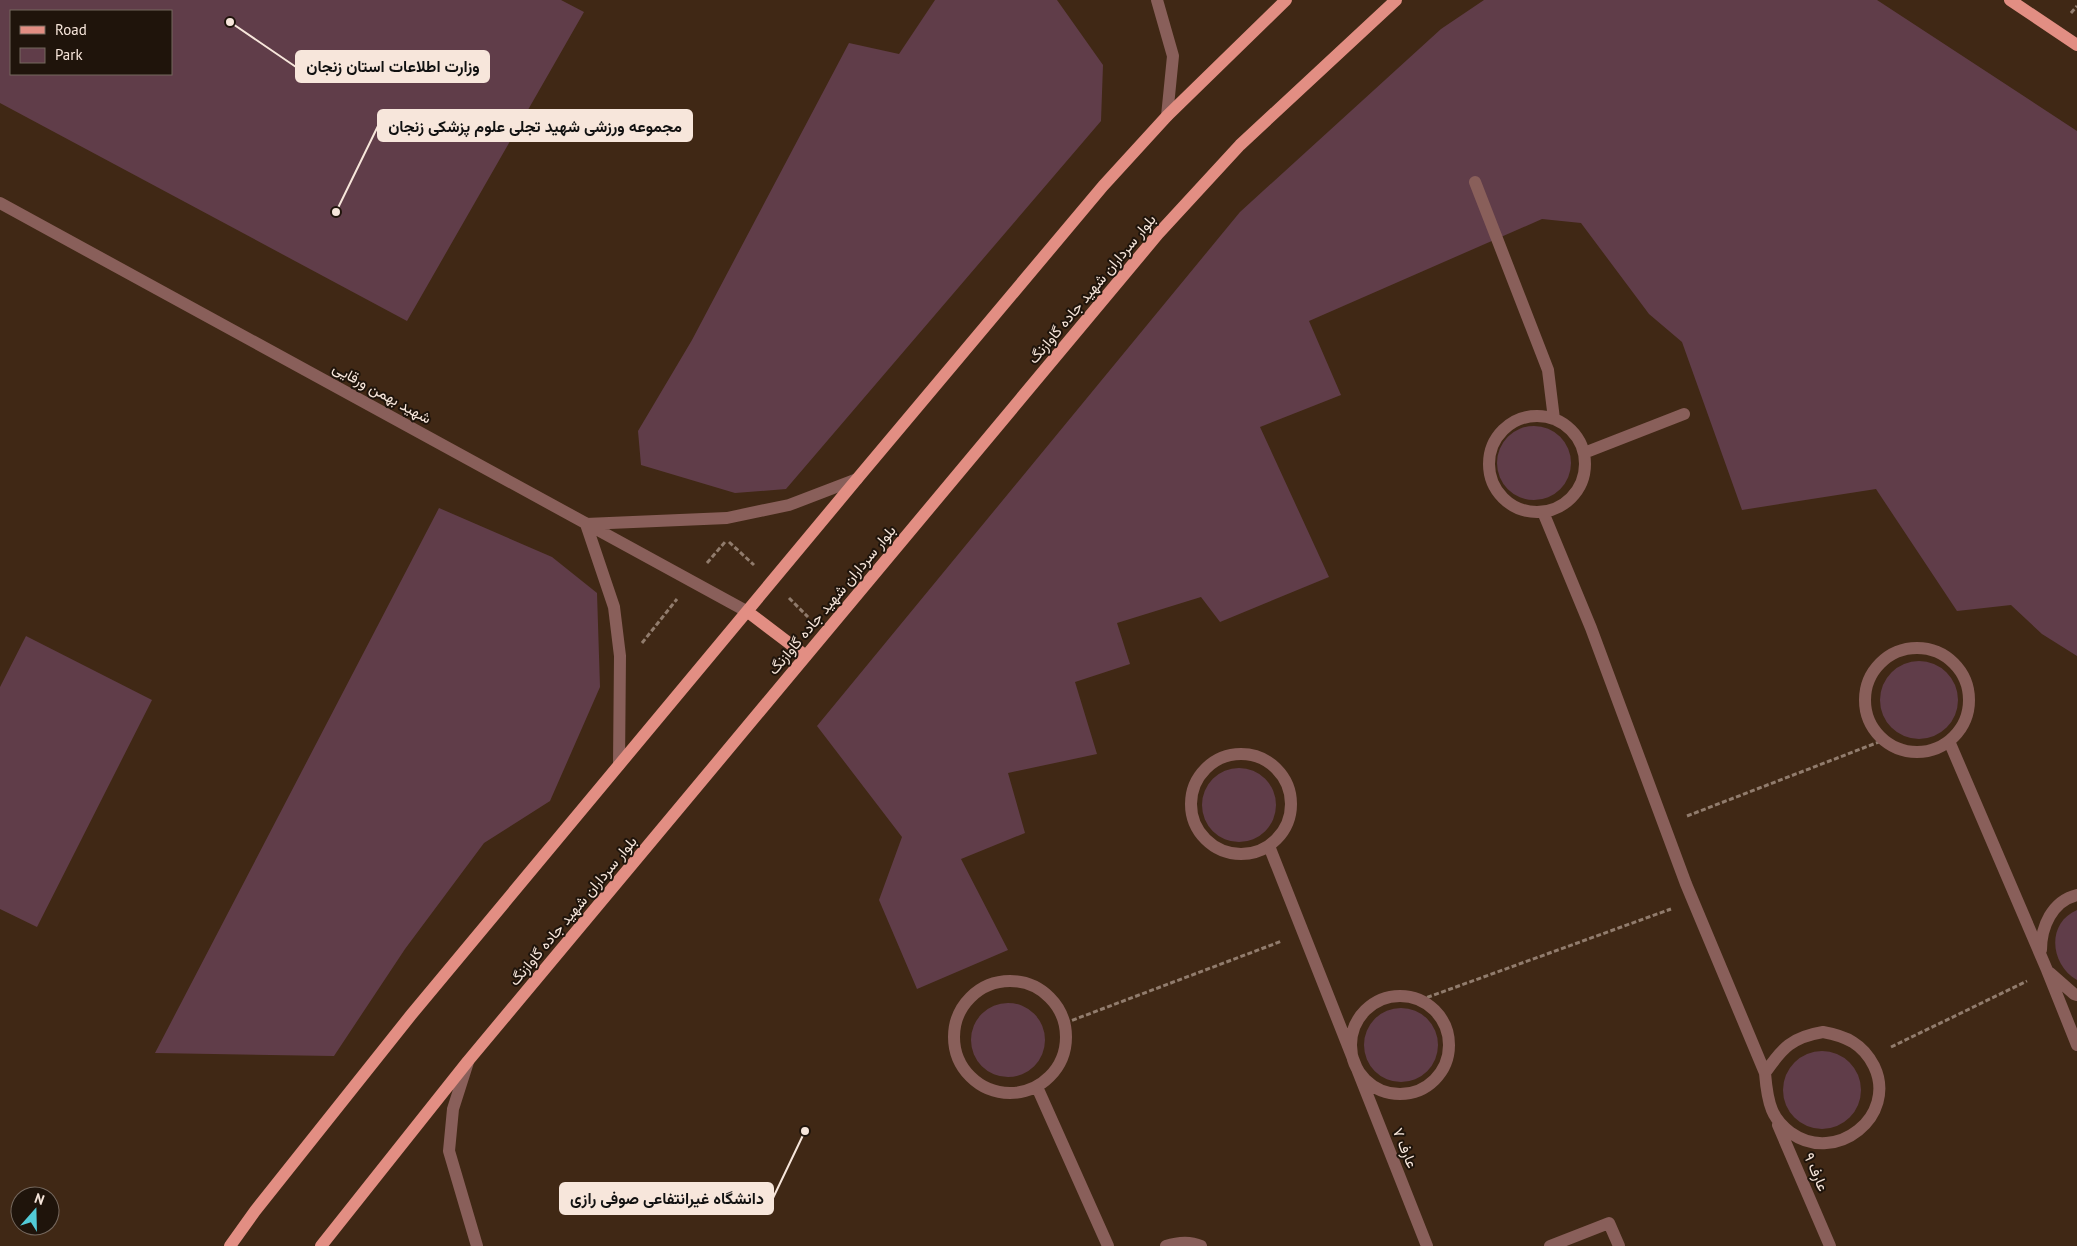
<svg xmlns="http://www.w3.org/2000/svg" width="2077" height="1246" viewBox="0 0 2077 1246" font-family="'PT Sans',Vazirmatn,sans-serif">
<rect width="100%" height="100%" fill="#402815"/>
<path fill="#603d49" fill-rule="evenodd" d="M0,0H561L584,12L407,321L0,103ZM11,11H171V74H11Z
M935,0H1057L1103,65L1101,121L786,489L735,493L641,465L638,431L692,340L849,43L899,54Z
M1484,0H1877L2077,131V656L2042,634L2011,605L1957,611L1876,489L1742,510L1682,342L1649,314L1581,223L1542,219L1309,321L1341,395L1260,427L1329,577L1220,622L1201,597L1117,623L1130,664L1075,682L1097,754L1008,773L1025,833L961,859L1008,950L917,989L879,900L902,837L817,726L1240,212L1441,29Z
M1497 463a37 37 0 1 1 74 0a37 37 0 1 1-74 0Z
M439,508L552,557L597,593L600,687L550,801L484,843L405,949L334,1056L155,1053Z
M26,636L152,700L37,927L0,909V687Z
M1880 700a39 39 0 1 1 78 0a39 39 0 1 1-78 0Z
M1202 805a37 37 0 1 1 74 0a37 37 0 1 1-74 0Z
M2077,910V980C2050,965 2046,923 2077,910Z
M971 1040a37 37 0 1 1 74 0a37 37 0 1 1-74 0Z
M1364 1045a37 37 0 1 1 74 0a37 37 0 1 1-74 0Z
M1783 1090a39 39 0 1 1 78 0a39 39 0 1 1-78 0Z"/>
<g fill="none" stroke-linecap="round" stroke-linejoin="round">
<path stroke="#917c6d" stroke-width="3" stroke-dasharray="5 2.5" stroke-linecap="butt" d="M2071,13L2077,6
M729,542L754,565
M707,563L725,542
M789,598L808,617
M642,643L677,599
M1687,816L1884,740
M1420,1000L1671,909
M1065,1023L1282,941
M1891,1047L2027,981"/>
<path stroke="#895f5a" stroke-width="12" d="M1157,0L1173,56L1167,116
M1475,182L1548,370L1554,419
M0,203L748,612
M1489 464a48 48 0 1 1 96 0a48 48 0 1 1-96 0Z
M1584,453L1684,414
M1543,512L1591,628L1686,884L1765,1073
M1865 700a52 52 0 1 1 104 0a52 52 0 1 1-104 0Z
M1949,741L2047,970L2077,1045
M1191 804a50 50 0 1 1 100 0a50 50 0 1 1-100 0Z
M619,765L620,656L614,607L586,524L727,518L789,505L857,479
M1269,846L1427,1246
M2041,950C2041,927 2052,901 2077,895
M2050,973L2074,994L2077,995
M954 1037a56 56 0 1 1 112 0a56 56 0 1 1-112 0Z
M1351 1045a49 49 0 1 1 98 0a49 49 0 1 1-98 0Z
M1823,1032C1846,1036 1863,1044 1874,1066C1898,1116 1836,1165 1791,1133C1783,1127 1776,1120 1772,1110C1767,1098 1766,1085 1765,1073C1782,1048 1792,1037 1823,1032Z
M468,1062L453,1109L449,1151L477,1246
M1037,1087L1108,1246
M1778,1125L1830,1246
M1166,1246C1178,1242 1190,1241 1201,1246
M1550,1246L1609,1223L1619,1246"/>
<path stroke="#e28e83" stroke-width="12" d="M2010,0L2077,45
M748,612L806,656
M230,1246L255,1211L411,1015L857,479L1103,186L1167,116L1286,0
M321,1246L468,1061L1158,234L1240,145L1396,0"/>
</g>
<g text-anchor="middle" stroke-width="4" stroke-linejoin="round" paint-order="stroke">
<g font-size="15" fill="#f7e6db" stroke="#1f140b">
<text transform="translate(1092 289) rotate(-50)" y="5">بلوار سرداران شهید جاده گاوازنگ</text>
<text transform="translate(382 393) rotate(29)" y="5">شهید بهمن ورقایی</text>
<text transform="translate(832 600) rotate(-50)" y="5">بلوار سرداران شهید جاده گاوازنگ</text>
<text transform="translate(573 911) rotate(-50)" y="5">بلوار سرداران شهید جاده گاوازنگ</text>
<text transform="translate(1405 1148) rotate(68)" y="5">عارف ۷</text>
<text transform="translate(1816 1172) rotate(67)" y="5">عارف ۹</text>
</g>
</g>
<path fill="none" stroke="#f7e6db" stroke-width="2" d="M230 22L296 67M336 212L378 126M805 1131L773 1198"/>
<g fill="#f7e6db" stroke="#1f140b" stroke-width="2">
<circle cx="230" cy="22" r="5"/>
<circle cx="336" cy="212" r="5"/>
<circle cx="805" cy="1131" r="5"/>
</g>
<g fill="#f7e6db" stroke="#f7e6db" stroke-width="2">
<rect x="296" y="51" width="193" height="31" rx="5"/>
<rect x="378" y="110" width="314" height="31" rx="5"/>
<rect x="560" y="1183" width="213" height="31" rx="5"/>
</g>
<g font-size="16" text-anchor="middle" font-weight="bold" fill="#111">
<text x="393" y="72">وزارت اطلاعات استان زنجان</text>
<text x="535" y="132">مجموعه ورزشی شهید تجلی علوم پزشکی زنجان</text>
<text x="667" y="1204">دانشگاه غیرانتفاعی صوفی رازی</text>
</g>
<rect x="10" y="10" width="162" height="65" fill="#1f140b" stroke="#75685e"/>
<rect x="20" y="26" width="25" height="8" fill="#e28e83" stroke="#75685e"/>
<text x="55" y="35" font-size="15" fill="#f7e6db">Road</text>
<rect x="20" y="48" width="25" height="15" fill="#603d49" stroke="#75685e"/>
<text x="55" y="60" font-size="15" fill="#f7e6db">Park</text>
<g transform="translate(35 1211) rotate(20)"><circle r="24" fill="#1f140b" stroke="#75685e"/>
<path d="M0-4L9 19L0 12L-9 19Z" fill="#52cbd8"/>
<text y="-8" font-size="14" font-weight="bold" text-anchor="middle" fill="#f7e6db">N</text>
</g>
</svg>
